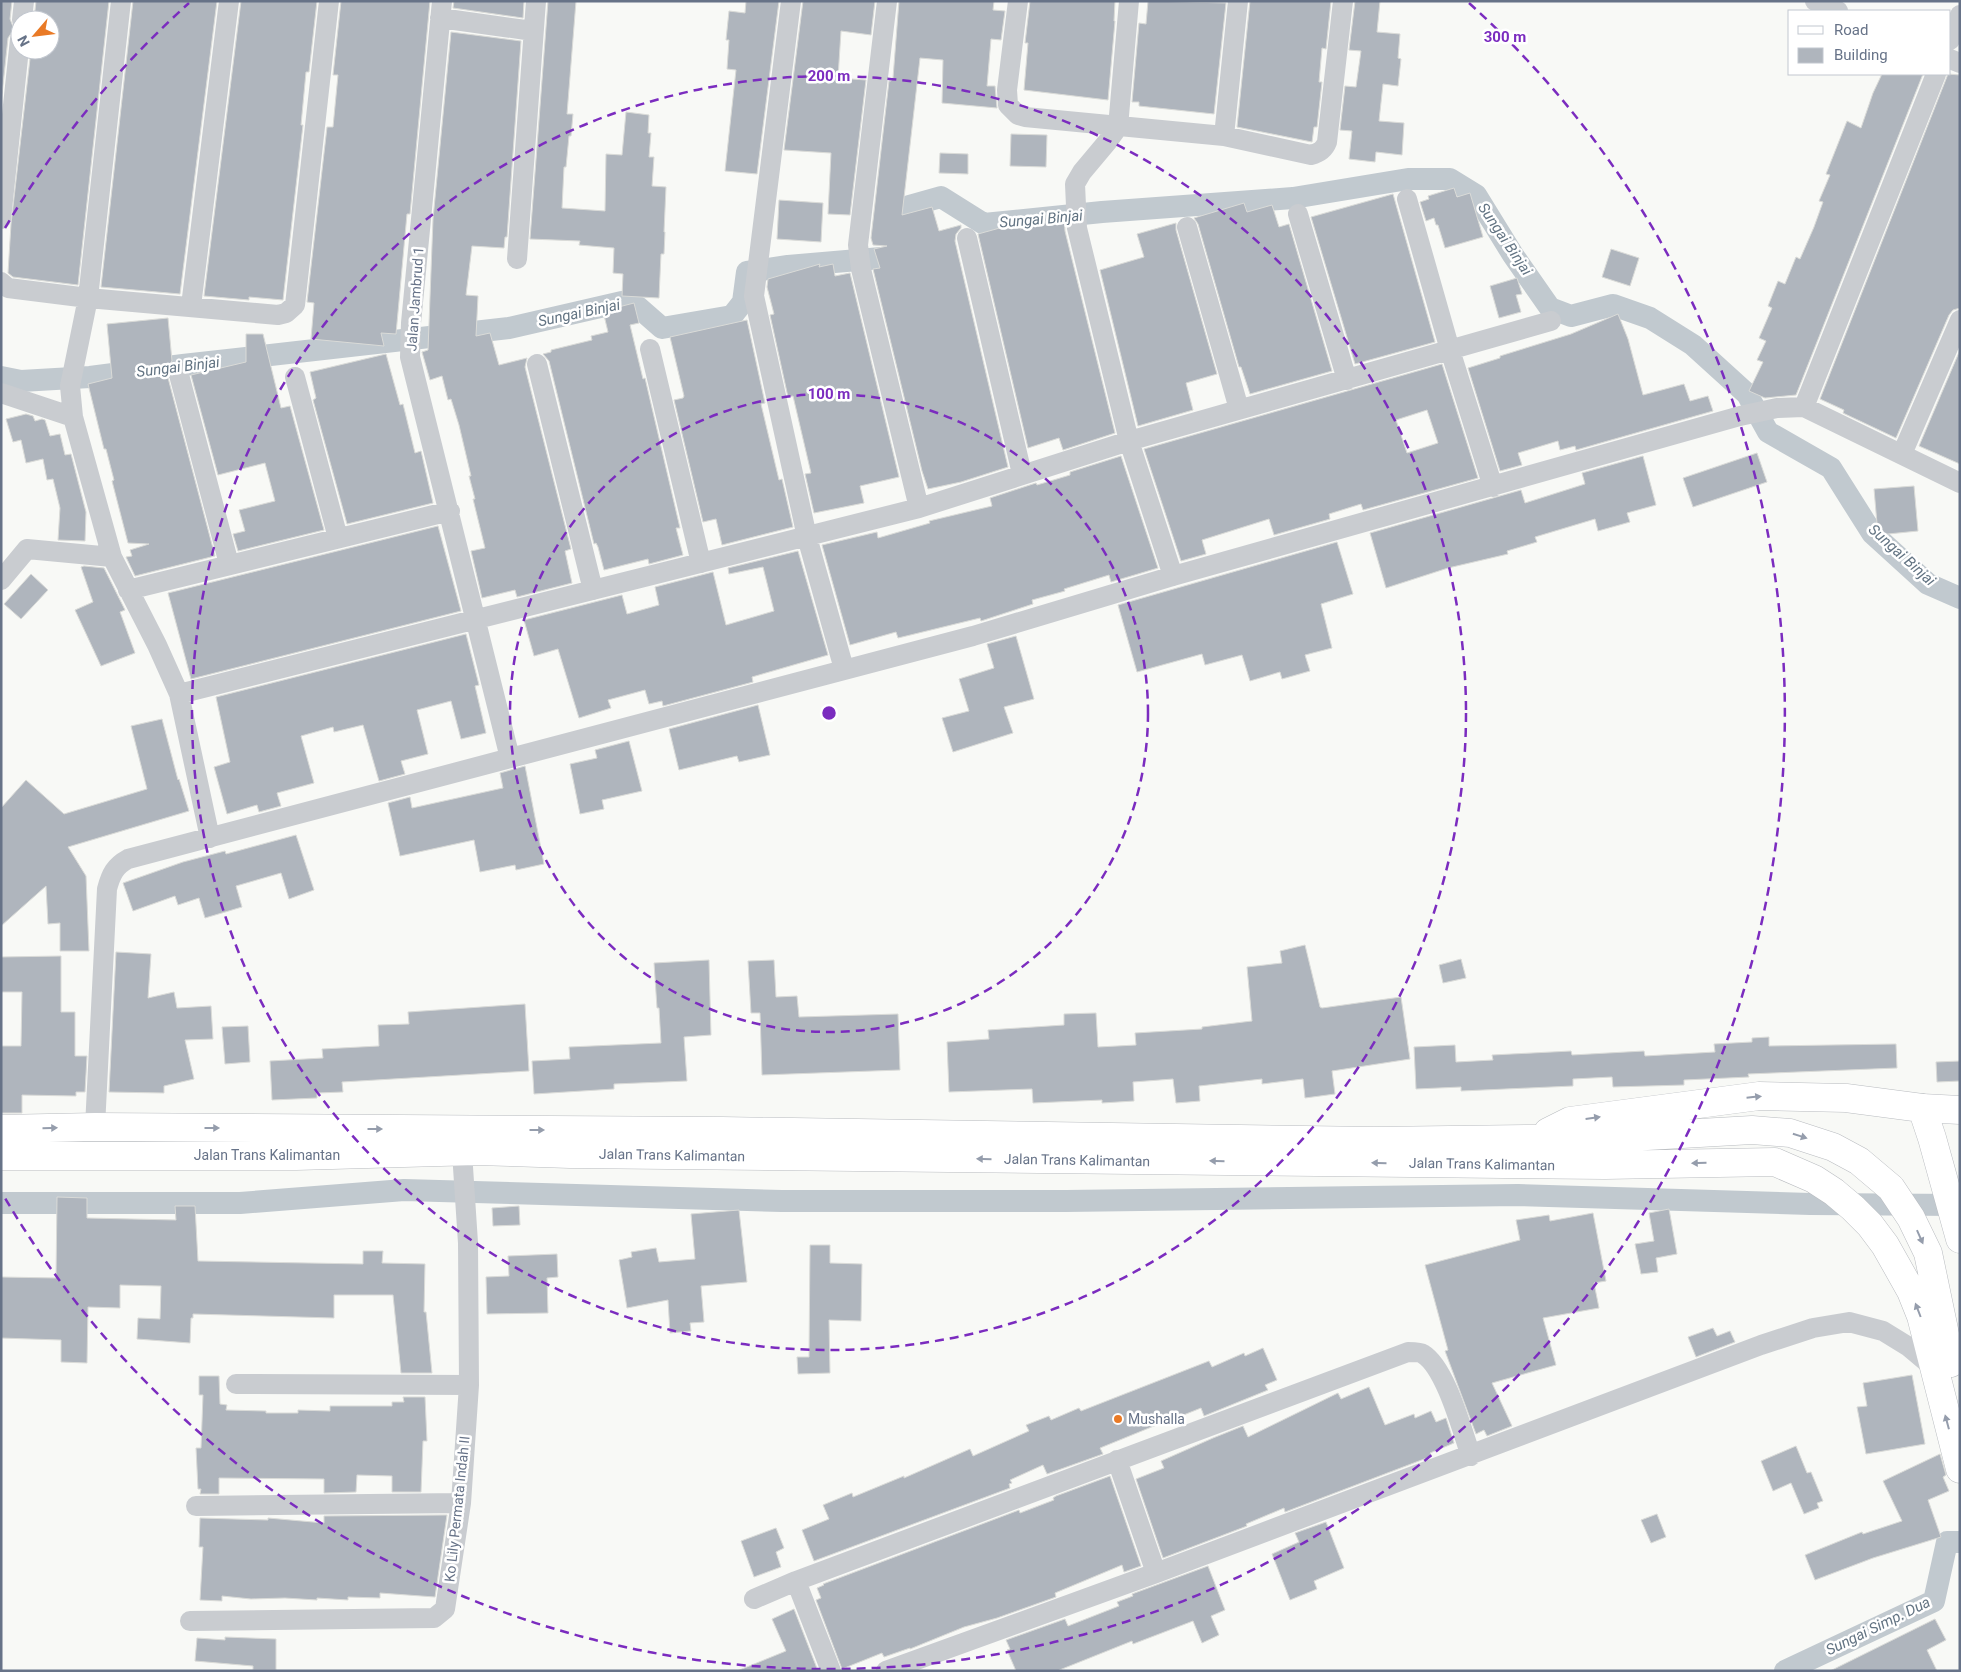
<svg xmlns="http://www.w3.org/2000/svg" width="1961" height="1672" viewBox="0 0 1961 1672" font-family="Roboto,sans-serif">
<rect width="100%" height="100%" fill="#f8f9f6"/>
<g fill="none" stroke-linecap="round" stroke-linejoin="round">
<path stroke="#c1c9cf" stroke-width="22" d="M1,377L21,381L90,377L183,365L509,328L622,302L638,307L662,328L732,316L743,302L747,272L788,266L893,257L903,249L909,206L941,197L984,224L1102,212L1293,198L1408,179H1450L1476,195L1513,255L1550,308L1571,316L1613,305L1650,318L1693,345L1747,394L1768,432L1831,468L1872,533L1928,584L1960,598
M1,1203H240L404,1190L782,1201H1066L1518,1195L1810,1204L1960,1205
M1785,1671L1934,1601L1947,1542H1960"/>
</g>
<path fill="#afb5bd" stroke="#dadbd8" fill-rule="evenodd" d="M1,1H12L10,19L14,29L8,38L1,104Z
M36,1H109L78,285L13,277L8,273L11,224L31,50H50V20H34Z
M133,1H217L180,294L101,287Z
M241,1H317L309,72H306L301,125H303L283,300L249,297V300L204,296Z
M341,1H430L410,214H407L396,334L381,333L384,346L311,339L314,303L307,302L327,127H333L338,75H333Z
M454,1H524L523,18L453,8Z
M548,1H576L567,114H573L571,136H569L566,167H564L562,208L605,211L606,154L622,155L626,112L649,115L648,133H651L649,157H654L652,186L666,187L664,232H665L664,254H661L659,298L622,296L623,274L613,273L614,248L579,245L580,241L530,239Z
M746,1H779L757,174L725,171L736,70L727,69L729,40H726L729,11L745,13Z
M803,1H875L871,35L841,31L838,78L866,80L850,215L828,214L831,153L784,150Z
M899,1H994L993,10L1005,11L1001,40L991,39L987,86H995L997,108L942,103L943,60L920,58L902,215L932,207L939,231L961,225V228L956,234L955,241L1008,467L961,482L928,489L922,471L873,269L880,268L874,249L887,246L873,245L871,238L889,81H891L893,78Z
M1030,1H1115L1114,21H1115L1108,100L1024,90L1028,43H1025Z
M1148,1L1226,3L1214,114L1139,106V102H1132L1139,23L1146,24Z
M1250,1H1331L1326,49L1322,48L1319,82H1322L1317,127H1314L1312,142L1237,127Z
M1355,1H1380L1377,32L1400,34L1398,58L1401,59L1398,86L1383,84L1379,121L1404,123L1402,155L1376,152L1375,162L1349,159L1352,131L1340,130L1345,86L1356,87L1361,51L1349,50Z
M451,32L521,41L507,237H505L504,248L472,246L466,295L478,296L476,336L490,333L499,365L527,358L525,367L571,549L565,551L572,583L517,597L515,590L482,598L471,551L485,548L473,499H475L469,476H471L459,425L451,399L448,400L442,376L430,380L422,352L428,350L433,219Z
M1882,74H1923L1796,395L1765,398L1749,391L1763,362L1757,360L1766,341L1759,338L1772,308L1768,306L1778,281L1785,284L1796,257L1800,259L1814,227L1823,202L1819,201L1830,175L1826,174L1847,121L1861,128L1873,93Z
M1948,74L1960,75V308L1953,310L1949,315L1896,438L1843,413L1844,410L1820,399Z
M1011,134L1047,135L1046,167L1010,166Z
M940,153L968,154V174L939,173Z
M1454,188L1457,197L1470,193L1483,237L1445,248L1438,225H1436L1434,218L1426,221L1420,202L1429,199L1428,196Z
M1393,194L1435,342L1355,364L1311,217Z
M779,200L823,203L821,242L777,239Z
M1244,203L1247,212L1272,205L1279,227L1289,224L1332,371L1250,394L1241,367H1239L1198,224L1194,218Z
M1064,217L1065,231L1115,433L1063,450L1059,438L1028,448L978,234L1018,223L1020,229Z
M1176,223V230L1217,374L1186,383L1193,410L1138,426L1100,270L1144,257L1137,234Z
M1611,249L1639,258L1630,286L1602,277Z
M820,264L819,267L833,264L835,276L850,273L899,477L860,486L864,503L814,513L805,474L811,473L793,396L788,397L770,315L774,314L767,287L768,279Z
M1517,278L1522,294L1516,295L1521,312L1499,318L1490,286Z
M634,303L639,323L630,325L643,379L645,378L680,528H676L683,555L649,564L648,559L604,570L598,547L596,543L594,544L549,361L543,354L551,352V350L592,340L591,336L608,332L603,311Z
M1618,314L1628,339L1643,395L1684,384L1690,401L1708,396L1713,411L1576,450L1575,446L1560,450L1558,441L1518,453L1522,465L1500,471L1468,368L1500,358V356L1571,334Z
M168,318L172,361L167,367V374L215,556L135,576L126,557L132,556L130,550L149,544L128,543L112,481L114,480L106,449H104L88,384L112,378L107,324Z
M747,320L765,403L761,404L779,480L782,479L793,527L722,545L716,519L703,522L674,400L683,398L684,396L670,337Z
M246,334H263L281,408L290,406L324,530L238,551L233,534L245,531L239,510L275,501L265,463L218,475L191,375L246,362Z
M1960,350V464L1919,446Z
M386,354L400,405L403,404L415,453L421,451L433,503L347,524L313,400L316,398L310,372Z
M1442,364L1478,478L1363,510L1361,504L1329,514L1330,519L1274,535L1269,519L1202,540L1206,554L1181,561L1144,449ZM1427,410L1438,443L1407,453L1396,420Z
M26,414L33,416L35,421L42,419L45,420L50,436L60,434L65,455L71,454L86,512L85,541L58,540L60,508L53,479L47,480L43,459L26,463L21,440L13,442L6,419Z
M1757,453L1767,482L1693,507L1683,478Z
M1121,456L1158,568L1111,582L1109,575L1064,589L1065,591L1032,600L1033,604L981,621L980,618L898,638L896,632L850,645L822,545L877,532L878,538L930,523L929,521L992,506L990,498L1036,483L1037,485L1070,475V472Z
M1643,456L1656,505L1627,513L1630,522L1598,531L1595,519L1535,537L1537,542L1507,551L1508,554L1448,568L1386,588L1370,533L1521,490L1525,503L1585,484L1582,473Z
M1914,486L1918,531L1878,535L1874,489Z
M438,526L461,611L191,679L168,593Z
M1337,542L1353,594L1321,604L1332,648L1305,655L1310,671L1282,679L1280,672L1250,681L1242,655L1205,665L1202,654L1137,672L1118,605Z
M798,551L828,655L752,677L753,682L663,706L662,701L649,704L645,690L608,700L611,708L579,718L558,649L534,656L524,620L622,595L627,614L659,605L655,587L713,572L726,625L774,611L763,567L729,574L728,568Z
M84,566L104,568L125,610L120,612L135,653L101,666L75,610L93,602L81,567Z
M31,574L48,590L21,619L4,604Z
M466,634L479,685L475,686L486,733L461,739L451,701L417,710L428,754L401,761L405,774L379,781L363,725L334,732L333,727L301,736L314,783L277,793L281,806L259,812L257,805L227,814L214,767L230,762L216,697Z
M1016,636L1034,699L1004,707L1013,733L953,752L942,718L969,711L959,679L994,668L987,644Z
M758,705L770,755L739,762L737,756L679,770L669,729Z
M162,719L178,780L179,779L189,811L68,847L86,876L89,951H60V923L48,924L46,886L1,926V808L26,780L64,814L147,789L131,726Z
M629,741L642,791L602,800L604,809L580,814L570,764L597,758L595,750Z
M525,766L544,864L516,870L515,865L480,872L474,840L400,856L388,803L410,797L412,808L503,788L500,773Z
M296,835L314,890L289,899L281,873L236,886L242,907L205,918L199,898L178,905L175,896L133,911L123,883L183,862L225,851L226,854Z
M1305,945L1320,1007L1322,1008L1401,997L1410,1059L1332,1071L1335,1094L1305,1098L1303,1079L1262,1084V1079L1199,1086L1200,1101L1176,1103L1173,1079L1133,1082L1134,1101L1102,1103V1100L1033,1103L1032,1089L949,1092L947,1042L989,1039L988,1030L1064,1025V1014L1096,1013L1098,1047L1136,1045L1135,1033L1202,1029V1027L1252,1021L1247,967L1282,963L1280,951Z
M116,952L151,954L148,998L174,992L177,1008L211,1006L213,1039L185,1040L194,1079L164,1086V1093L109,1092Z
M61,956V1012H75V1056H87L85,1092H76V1096L22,1095V1113H1V1046H21L22,992H1V957Z
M1461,959L1466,978L1443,983L1439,965Z
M709,960L711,1035L684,1037L687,1081L614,1084V1089L534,1094L532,1061L570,1059L569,1047L661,1043L659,1008H657L654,963Z
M774,960L776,997L797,996L799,1017L898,1014L900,1070L762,1075L760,1013H751L748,961Z
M525,1004L529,1071L342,1082L343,1092L317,1093V1098L272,1100L270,1061L323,1058L322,1049L379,1046L378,1025L409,1024L408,1012Z
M248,1026L250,1062L225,1064L222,1027Z
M1769,1037V1046L1896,1044L1897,1068L1748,1074L1749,1077L1684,1080V1085L1648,1086L1613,1087L1612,1077L1573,1079V1086L1461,1091V1087L1416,1089L1414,1047L1455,1045L1456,1062L1493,1060L1492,1055L1571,1051L1572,1055L1644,1051L1645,1056L1715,1052L1714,1044L1752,1042V1038Z
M1960,1061V1081L1937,1082L1936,1062Z
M57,1197L87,1198V1218L176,1220L175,1206H195L198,1261L363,1264V1251H383L382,1263L425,1264L424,1312H426L432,1373H401L393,1295H334V1318L193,1314V1318H191L190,1343L137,1339L138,1318L160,1319L161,1286L120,1285V1308L88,1307L87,1363L61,1362V1340L1,1338V1277L56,1278Z
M519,1206L520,1225L493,1226L492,1208Z
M1669,1209L1677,1254L1656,1258L1658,1272L1641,1274L1635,1244L1654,1241L1649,1213Z
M739,1210L747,1282L701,1286L704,1322L690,1323L691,1331L670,1333L668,1300L627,1308L619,1260L632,1257L631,1252L656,1248L659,1262L695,1259L691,1214Z
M1593,1213L1606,1281L1594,1283L1599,1308L1543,1318L1556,1365L1492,1383L1512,1426L1487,1436L1484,1430L1476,1434L1445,1351L1448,1350L1425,1265L1520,1240L1516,1220L1549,1215L1550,1221Z
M810,1245H830V1263L862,1264L861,1321L829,1320L830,1373L798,1374L797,1357H809Z
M557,1254L558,1277L547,1278L548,1313L487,1314L486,1277L509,1276L508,1256Z
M1713,1328L1717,1336L1730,1331L1735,1342L1696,1357L1688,1337Z
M1263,1348L1277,1380L1265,1385L1268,1390L1204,1416L1201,1408L1176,1418V1417L1100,1448L1103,1454L1047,1474L1043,1465L1010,1480L1012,1483L1009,1484L1010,1488L814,1561L802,1530L829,1519L823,1505L852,1493L853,1497L904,1476V1478L970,1449L973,1456L1029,1431L1026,1425L1049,1416L1051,1420L1079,1408L1081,1411L1209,1361L1212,1367L1244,1353L1245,1356Z
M1912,1375L1925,1444L1866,1454L1857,1407L1867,1406L1863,1383Z
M199,1376H219L220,1404L227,1405L226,1410L266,1411V1413H298V1410L330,1411V1406H392V1402H404L403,1397H425L427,1441H423L421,1492H392V1476L357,1475L356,1492L324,1493V1479L219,1478V1494H200L201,1489H198L196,1448H201L203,1395H199Z
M1369,1387L1385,1425L1414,1414L1415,1418L1431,1411L1436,1422L1446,1418L1454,1443L1430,1453L1432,1456L1285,1512L1284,1508L1246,1524L1247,1526L1163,1558L1136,1479L1164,1468L1161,1461L1213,1438L1243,1426L1248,1437L1338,1393L1341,1399Z
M1796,1446L1807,1473L1811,1472L1823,1501L1817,1503L1819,1508L1804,1514L1791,1483L1773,1491L1761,1461Z
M1940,1454L1946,1475L1943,1477L1949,1491L1928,1500L1941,1537L1873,1558L1815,1580L1805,1555L1862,1532L1863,1534L1902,1521L1883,1481Z
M1110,1476L1141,1566L1124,1572L1122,1565L1055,1593L1056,1597L997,1618L964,1627L910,1649V1648L884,1657L882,1653L842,1669L816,1600L821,1598L817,1588L824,1585L823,1584L1019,1510L1020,1513L1054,1500L1053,1498L1056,1496Z
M1657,1514L1666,1537L1651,1543L1641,1520Z
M447,1515L435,1597L380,1593V1598L348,1597V1600L317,1598V1600L285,1598L251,1599L222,1596V1601L200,1600L203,1547H199L200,1518L268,1520V1518L324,1523V1516Z
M1326,1522L1344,1568L1314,1581L1317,1589L1290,1600L1272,1554L1299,1542L1295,1533Z
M776,1528L784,1548L776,1552L781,1567L754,1577L741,1541Z
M1208,1566L1225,1610L1211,1616L1219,1635L1202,1643L1193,1621L1133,1644L1132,1641L1057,1671H1016L1007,1650L1010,1649L1006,1640L1065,1619L1068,1626L1119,1606L1117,1602L1133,1596L1132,1594Z
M794,1609L818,1671H737L786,1651L772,1619Z
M1935,1619L1946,1640L1927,1650L1937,1671H1830Z
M225,1637L276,1639V1670H253V1666L195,1661L197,1638L225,1640Z"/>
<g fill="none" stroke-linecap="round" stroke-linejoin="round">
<defs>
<path id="primary" d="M1922,1108L1960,1110"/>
<path id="highway" d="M1,1129L95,1127L722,1131L1374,1141L1612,1138L1752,1130L1790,1133L1833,1147L1859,1161L1891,1188L1911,1218L1928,1253L1951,1363
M1548,1132L1570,1121L1759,1096L1846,1098L1922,1108L1932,1138L1960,1239
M1,1156H296L476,1151L570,1154L1605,1165L1775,1162L1814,1179L1834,1192L1853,1208L1870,1225L1885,1245L1911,1291L1921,1316L1960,1469"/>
</defs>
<use href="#primary" stroke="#babdc2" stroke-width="29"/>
<use href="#highway" stroke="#b9bcc0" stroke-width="29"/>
<path stroke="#c9ccd0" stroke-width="20" d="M121,1L88,298L70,386L73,417L112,557L157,645L179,694L210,838
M442,1L411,323L410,357L510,758
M791,1L754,296L807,537L844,669
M887,1L858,245L861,269L919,508
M1018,1L1007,90L1008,105L1018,115L1025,117L1224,136L1311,155C1319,153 1324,150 1327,142L1343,1
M1129,1L1118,127L1108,141L1082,172L1075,184L1077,228L1129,441L1173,576
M1815,1L1838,11
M440,18L533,31
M22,20L24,1
M1950,40L1960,15
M1950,59L1960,63
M1224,136L1238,1
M1407,199L1450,350L1493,487
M1298,214L1347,380
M1,219L20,39
M1187,227L1239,409
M967,238L1022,474
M517,259L536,1
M1,282L8,288L88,298L278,315L286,313L295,305L329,1
M191,306L229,1
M650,349L701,563
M537,364L593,590
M178,371L229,564
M295,377L338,538
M1,393L73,417
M1804,407L1936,74
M1902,454L1960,320
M1,580L27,549L112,557
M128,590L450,511
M179,694L919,508L1129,441L1551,321
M95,1127L107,889C111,874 115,866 128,859L973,636L1173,576L1740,416L1777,408L1804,407L1960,483
M236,1384L469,1385
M1117,1460L1156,1573
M196,1506L461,1503
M796,1581L831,1671
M754,1599L796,1581L1408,1352C1412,1352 1420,1352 1423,1354C1446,1368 1462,1431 1471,1456
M190,1621L434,1618L445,1609L461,1503L469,1385L468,1243L462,1152
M886,1671L1156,1573L1761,1345L1813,1328L1849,1322L1883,1331L1909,1347L1934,1368"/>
<use href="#primary" stroke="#fff" stroke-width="28"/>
<use href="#highway" stroke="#fff" stroke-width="28"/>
</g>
<defs><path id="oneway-solid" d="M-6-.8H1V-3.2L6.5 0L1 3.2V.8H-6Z" transform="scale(1.25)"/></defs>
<g fill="#959dac">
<use href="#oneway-solid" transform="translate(1754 1097) rotate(-6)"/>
<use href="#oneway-solid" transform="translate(1593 1118) rotate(-8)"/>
<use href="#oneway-solid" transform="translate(50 1128) rotate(-1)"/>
<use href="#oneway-solid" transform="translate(212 1128)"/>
<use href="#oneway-solid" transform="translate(375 1129)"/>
<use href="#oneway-solid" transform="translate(537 1130)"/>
<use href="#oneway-solid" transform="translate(1800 1136) rotate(18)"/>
<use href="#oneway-solid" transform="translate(984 1159) rotate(-179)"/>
<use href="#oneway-solid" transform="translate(1217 1161) rotate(-179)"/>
<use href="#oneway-solid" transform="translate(1379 1163) rotate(-179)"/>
<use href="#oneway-solid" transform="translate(1699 1163) rotate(179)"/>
<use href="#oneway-solid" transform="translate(1920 1237) rotate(66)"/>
<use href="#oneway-solid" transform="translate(1918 1310) rotate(-111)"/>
<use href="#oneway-solid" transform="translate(1947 1422) rotate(-105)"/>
</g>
<g fill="none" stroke="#7b2cbf" stroke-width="2.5" stroke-dasharray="9 6">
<circle cx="829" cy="713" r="319"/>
<circle cx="829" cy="713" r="637"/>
<path d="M5 228A956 956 0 0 1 189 3M1469 3A956 956 0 1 1 5 1198"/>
</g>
<circle fill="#e97a26" stroke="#fff" stroke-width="2" cx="1118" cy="1419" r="5"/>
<g text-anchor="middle" stroke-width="5" stroke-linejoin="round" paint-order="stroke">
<g font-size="14" fill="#677388" stroke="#fff">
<text transform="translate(415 299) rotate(-86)" y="5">Jalan Jambrud 1</text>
<text x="267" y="1160">Jalan Trans Kalimantan</text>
<text transform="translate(672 1155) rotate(1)" y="5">Jalan Trans Kalimantan</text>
<text transform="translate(1077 1160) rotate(1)" y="5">Jalan Trans Kalimantan</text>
<text transform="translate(1482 1164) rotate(1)" y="5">Jalan Trans Kalimantan</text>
<text transform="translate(457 1509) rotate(-84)" y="5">Ko Lily Permata Indah II</text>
</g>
<g font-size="14" fill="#677388" stroke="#fff" text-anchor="start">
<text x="1128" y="1424">Mushalla</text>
</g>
<g font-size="15" font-style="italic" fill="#637483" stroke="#fff">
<text transform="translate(1041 219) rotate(-5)" y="5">Sungai Binjai</text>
<text transform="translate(1505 239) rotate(56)" y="5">Sungai Binjai</text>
<text transform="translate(579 313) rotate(-12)" y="5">Sungai Binjai</text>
<text transform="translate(178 367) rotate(-7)" y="5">Sungai Binjai</text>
<text transform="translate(1902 555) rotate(42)" y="5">Sungai Binjai</text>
<text transform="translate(1878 1626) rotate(-26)" y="5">Sungai Simp. Dua</text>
</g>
</g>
<circle cx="829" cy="713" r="8" fill="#7b2cbf" stroke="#fff" stroke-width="2.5"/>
<g font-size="15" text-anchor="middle" font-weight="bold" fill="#7b2cbf" stroke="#fff" stroke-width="5" stroke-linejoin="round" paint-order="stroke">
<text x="1505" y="42">300 m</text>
<text x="829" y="81">200 m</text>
<text x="829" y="399">100 m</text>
</g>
<rect width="1961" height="1672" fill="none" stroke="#677388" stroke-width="5"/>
<rect x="1788" y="10" width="162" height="65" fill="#ffffff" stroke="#c2c7cf"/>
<rect x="1798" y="26" width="25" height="8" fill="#ffffff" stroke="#c2c7cf"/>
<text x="1834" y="35" font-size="15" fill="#677388">Road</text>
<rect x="1798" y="48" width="25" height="15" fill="#afb5bd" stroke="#c2c7cf"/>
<text x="1834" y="60" font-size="15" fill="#677388">Building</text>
<g transform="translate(35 35) rotate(242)"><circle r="24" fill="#ffffff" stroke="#c2c7cf"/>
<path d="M0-4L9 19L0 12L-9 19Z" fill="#e97a26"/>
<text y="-8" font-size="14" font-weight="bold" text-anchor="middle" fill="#677388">N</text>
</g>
</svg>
